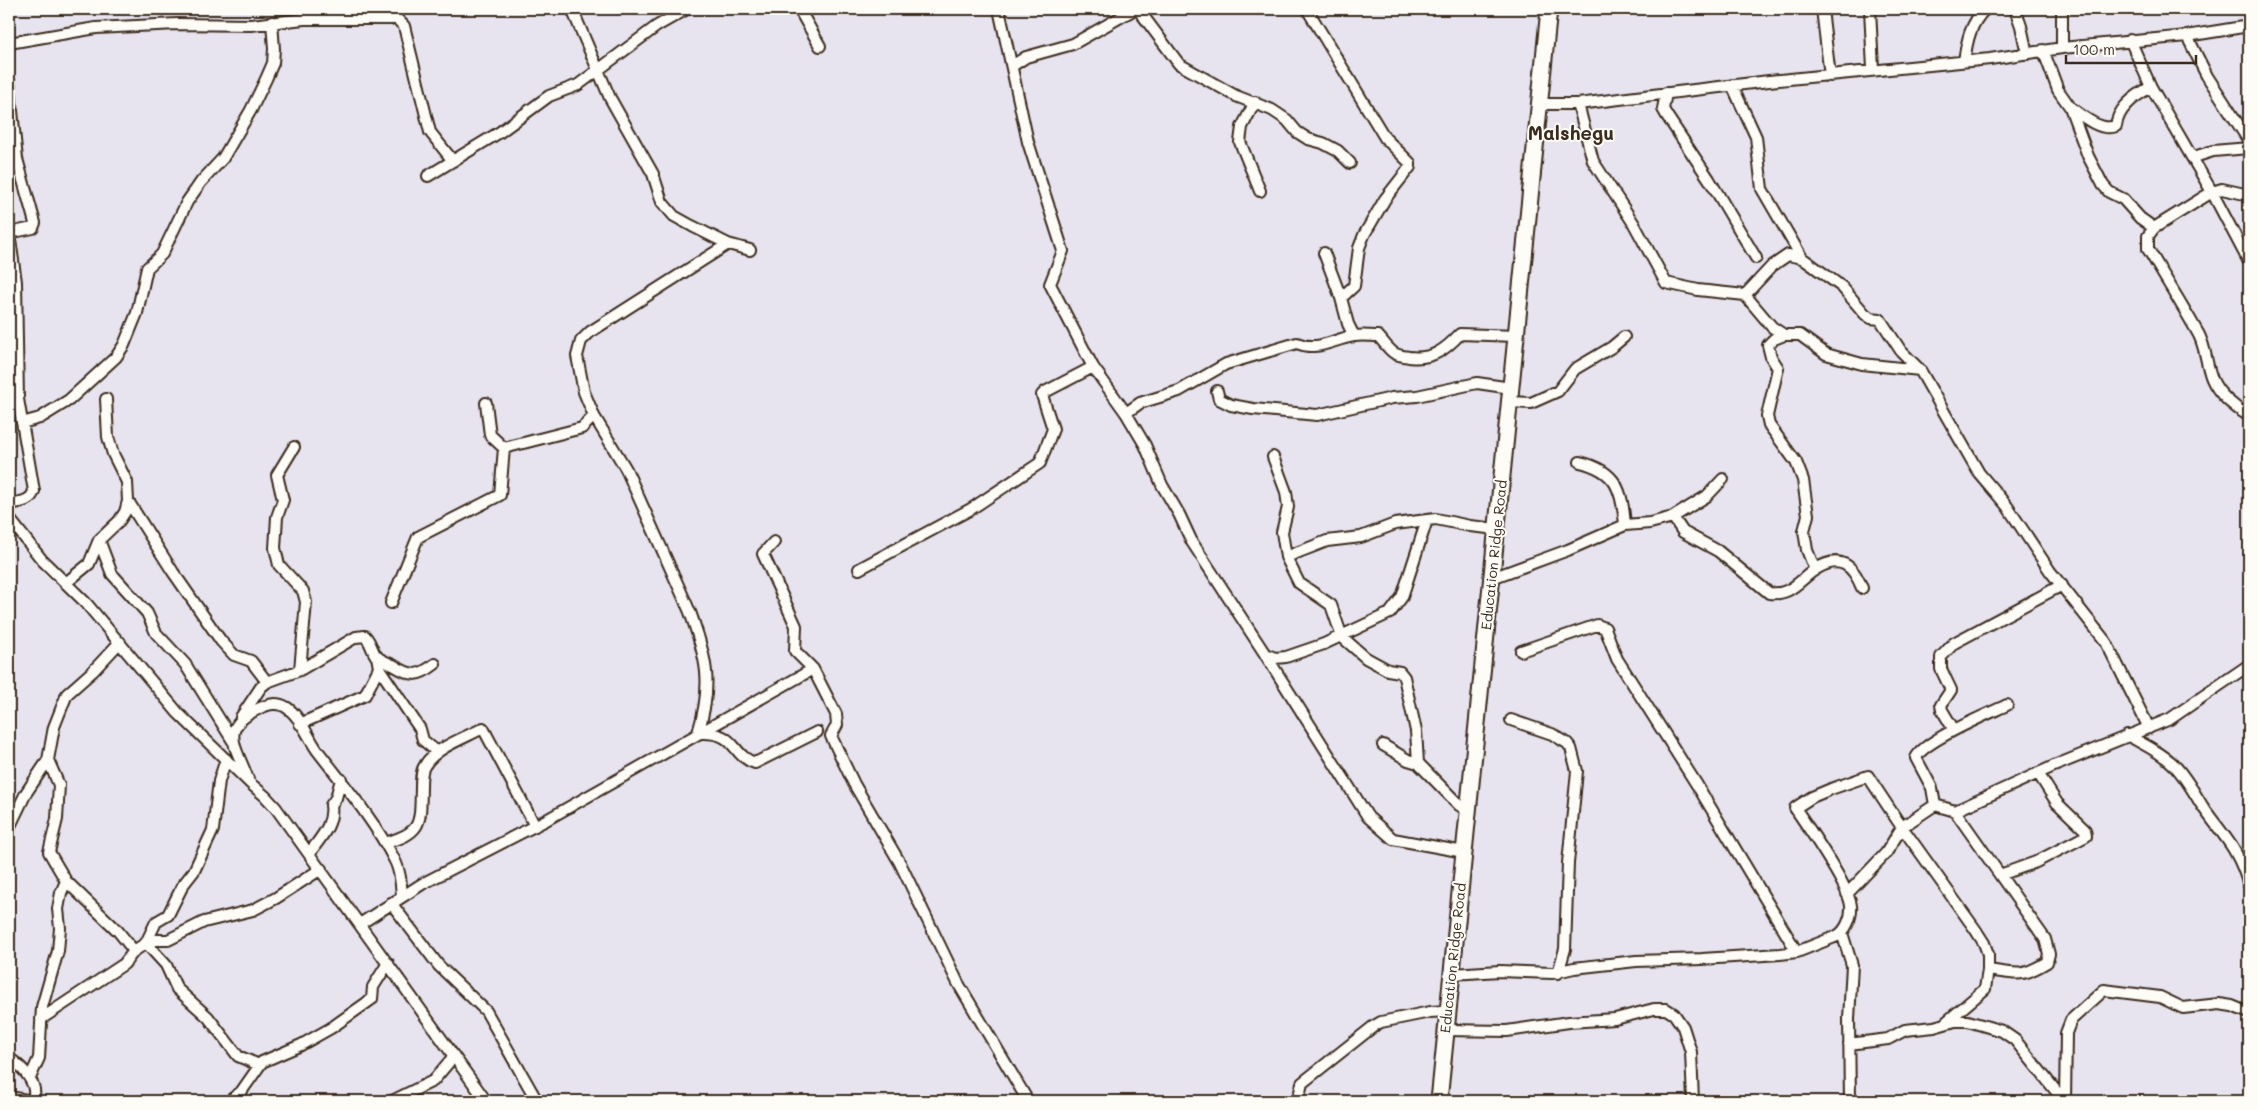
<svg xmlns="http://www.w3.org/2000/svg" width="2258" height="1110" viewBox="0 0 2258 1110" font-family="Mali,sans-serif">
<rect width="100%" height="100%" fill="#e7e4ef"/>
<filter id="ink" filterUnits="userSpaceOnUse"><feTurbulence type="fractalNoise" baseFrequency=".02" numOctaves="2"/><feDisplacementMap in="SourceGraphic" scale="10" xChannelSelector="R" yChannelSelector="G"/><feConvolveMatrix kernelMatrix="1 2 1 2 8 2 1 2 1" color-interpolation-filters="sRGB"/></filter>
<g filter="url(#ink)">
<g fill="none" stroke-linecap="round" stroke-linejoin="round">
<defs>
<path id="street" d="M572,9L610,98L653,174L662,202L674,216L692,226L728,244L750,250
M799,9L820,46
M999,9L1028,142L1063,251L1050,284L1093,367L1126,413L1145,445L1162,485L1179,514L1192,542L1265,654L1275,658L1286,657L1324,644L1390,613L1402,597L1427,520L1436,519L1470,526L1497,529
M1138,9L1179,64L1236,96L1272,110L1287,120L1297,132L1308,139L1323,143L1338,151L1350,163
M1307,9L1385,138L1410,163V167L1385,199L1364,235L1359,248L1354,286L1341,298L1348,324L1354,336
M1822,9L1830,76
M1870,9L1873,69
M2015,9L2021,26L2027,54
M2062,9V48
M2187,36L2207,76L2249,141
M2130,40L2151,87L2212,192L2154,228L2148,236V249C2165,278 2183,306 2199,335C2206,349 2206,364 2212,379C2218,394 2235,408 2249,416
M9,43L96,28L177,24L251,25L304,19H397L404,26L430,132L453,161
M2043,50L2058,90L2070,107L2088,156L2103,185L2109,192L2123,199L2140,218L2154,228
M1964,61C1967,41 1970,24 1985,9
M1012,66L1026,57L1073,44L1135,9
M9,82L17,159L35,223L33,228L9,233
M1732,85L1756,137L1762,189L1802,258L1842,287L1865,314L1871,318L1880,319L1901,351L1920,370L1979,473L2007,506L2050,571L2106,642L2149,728
M1666,93L1663,109L1667,116L1709,179L1756,258
M1255,102L1242,127L1240,142L1260,191
M1539,104H1578L1769,81L1990,59L2062,48L2187,36L2249,26
M1578,104L1593,161L1634,224L1666,283L1698,290L1745,295L1772,327L1784,335H1800L1826,354L1862,364L1920,370
M2070,107C2082,116 2101,132 2116,126C2118,107 2136,95 2151,87
M2194,157L2213,151L2249,148
M428,176L500,132L549,96L578,85L657,26L687,9
M2249,195L2222,189L2212,192L2249,262
M1324,253L1341,298
M1745,295L1772,266L1788,255L1802,258
M1784,335L1774,339L1768,345L1771,357L1778,368L1767,416L1769,425L1796,462L1803,480L1808,515L1804,531L1807,550L1815,570
M1217,391L1219,399L1231,405L1253,409L1317,415L1392,398L1417,396L1477,383L1511,388
M1509,402L1531,403L1558,391L1575,369L1612,347L1624,337
M486,403L490,435L504,448
M1126,413L1140,403L1179,391L1226,364L1297,343C1318,352 1333,339 1354,336C1362,335 1370,336 1378,336C1383,341 1388,349 1394,353C1399,356 1404,356 1409,357C1432,360 1445,350 1460,334L1516,336
M22,423L40,418L69,400L116,357L124,345L137,313L147,268L162,254L187,202L201,182L223,158L251,110L266,79L273,63L274,49L272,22
M294,447L277,475L283,500L277,517L275,548L279,565L303,591L306,602L300,670
M1273,457L1286,492L1288,507L1282,532L1286,557L1299,583L1331,605L1342,637L1366,658L1388,670L1400,672L1404,677L1416,731L1418,763L1459,805L1468,811
M1580,462C1617,471 1622,490 1625,525
M128,501L173,572L221,641L234,655L251,661L267,682
M9,504C19,502 31,502 34,491L18,399L16,282L9,232
M1673,517L1683,532L1718,551L1769,593C1792,596 1800,579 1816,569C1840,554 1853,565 1862,588
M9,518L42,560L86,603L178,713L251,784L265,796L276,808L486,1101
M99,540L112,574L147,613L156,633L185,664L233,741
M774,542L763,554L796,626L795,651L813,669L836,714L837,725L831,736L854,784L900,863L958,983L1028,1101
M1286,557L1327,541L1361,537L1395,524L1427,520
M859,569L971,509L1040,463L1053,429L1042,395L1045,392L1093,367
M1492,578L1568,550L1625,525L1650,523L1673,517L1707,496L1723,479
M67,582L89,564L99,540L119,521L125,512L128,501L127,482L113,454L108,437L106,399
M391,603L418,537L500,495L504,448L582,428L594,416
M1521,651L1597,625L1605,628L1617,659L1697,785L1797,952
M1265,654L1368,817L1393,839L1464,852
M377,656L379,668L420,729L423,740L437,752
M241,717L261,687L267,682L300,670L356,637L365,636C371,642 371,649 376,656C380,660 388,663 393,665C411,676 417,678 435,664
M1511,720L1552,734L1567,743L1571,748L1577,771L1568,863L1565,949L1558,973
M300,724L365,695L379,668
M1954,730L1942,710L1941,705L1951,690L1941,669V657L1954,643L2062,585
M698,733C713,684 707,659 690,612L626,469L594,416L584,392L577,356L581,341L590,332L728,244
M699,733C738,731 730,755 755,763L817,732
M2127,735C2143,744 2159,751 2172,763C2185,775 2194,793 2203,807C2224,837 2239,849 2249,886
M1383,745L1408,760L1418,763
M226,759L219,781L213,830L194,871L183,885L168,915L156,922L146,943L166,965L177,989L208,1017L238,1056L259,1065
M48,760L59,785L57,819L49,852L66,881L118,931L134,951
M248,779C235,744 218,728 260,708C269,704 277,702 286,707C300,716 308,737 317,750C344,785 374,820 394,859C400,870 401,883 402,896
M1935,805L1932,788L1916,758C1923,741 1988,714 2007,705
M1955,811L2000,875L2036,862L2086,836L2085,830L2057,803L2038,773
M9,828L26,793L48,760L54,727L67,694L93,671L120,642
M385,843C423,832 420,824 421,787C421,780 421,770 425,765C436,747 465,738 483,728L535,826
M309,854C320,838 334,825 331,805L336,798L341,779
M1847,894L1886,853L1902,827L1935,805L1955,811L2054,766L2170,719L2249,665
M391,903L439,966L486,1011L537,1101
M360,924L422,884L548,819L813,669
M1842,933L1852,965L1849,1019L1850,1101
M1988,970C2018,974 2021,978 2047,962L2049,954L2045,939L2000,875
M1452,974L1500,971L1552,973L1574,968L1636,961L1702,959L1780,954L1797,952L1837,936C1846,931 1852,917 1851,906C1849,886 1808,827 1795,808L1812,797L1831,789L1868,776L1897,820L1975,929L1984,943L1988,954V970L1985,989L1945,1023
M41,1019L124,964L134,951L146,943L152,940H168L204,922L253,910L276,898L321,869
M1446,1030L1507,1031L1569,1022L1615,1019L1654,1009H1666L1674,1014L1683,1027L1691,1052L1693,1101
M1849,1044L1888,1039L1905,1030L1934,1027L1955,1021H1968L2002,1031L2015,1040L2064,1101
M9,1058C22,1067 39,1083 33,1100
M30,1078L39,1058L42,1007L58,951L60,928L58,909L61,893L66,881
M9,1097L33,1101
M229,1101L241,1092L262,1062L301,1045L331,1028L372,999L373,987L388,963
M392,1101L433,1081L454,1056
M1298,1101L1302,1083L1374,1026L1381,1022L1430,1012L1448,1011
M2065,1101L2066,1033L2071,1020L2104,990L2160,997L2183,1008L2219,1004L2232,1006L2249,1013"/>
<path id="secondary" d="M1439,1101L1549,9"/>
</defs>
<use href="#street" stroke="#3b2a1e" stroke-width="14"/>
<use href="#secondary" stroke="#3b2a1e" stroke-width="19"/>
<use href="#street" stroke="#fdfcf7" stroke-width="10"/>
<use href="#secondary" stroke="#fdfcf7" stroke-width="15"/>
</g>
</g>
<g text-anchor="middle" stroke-width="4" stroke-linejoin="round" paint-order="stroke">
<g font-size="14" fill="#3b2a1e" stroke="#fdfcf7">
<text transform="translate(1494 555) rotate(-84)" y="5">Education Ridge Road</text>
<text transform="translate(1453 958) rotate(-84)" y="5">Education Ridge Road</text>
</g>
<g font-size="19" font-weight="bold" fill="#3b2a1e" stroke="#fdfcf7">
<text x="1571" y="140">Malshegu</text>
</g>
</g>
<rect width="2258" height="1110" fill="none" stroke="#fdfcf7" stroke-width="30"/>
<rect x="15" y="15" width="2228" height="1080" fill="none" stroke="#3b2a1e" stroke-width="2" filter="url(#ink)"/>
<path d="M2066 55v8h130v-8" fill="none" stroke="#3b2a1e" stroke-width="2.5"/>
<text x="2073" y="55" font-size="15" fill="#3b2a1e" stroke="#fdfcf7" stroke-width="4" paint-order="stroke">100 m</text>
</svg>
